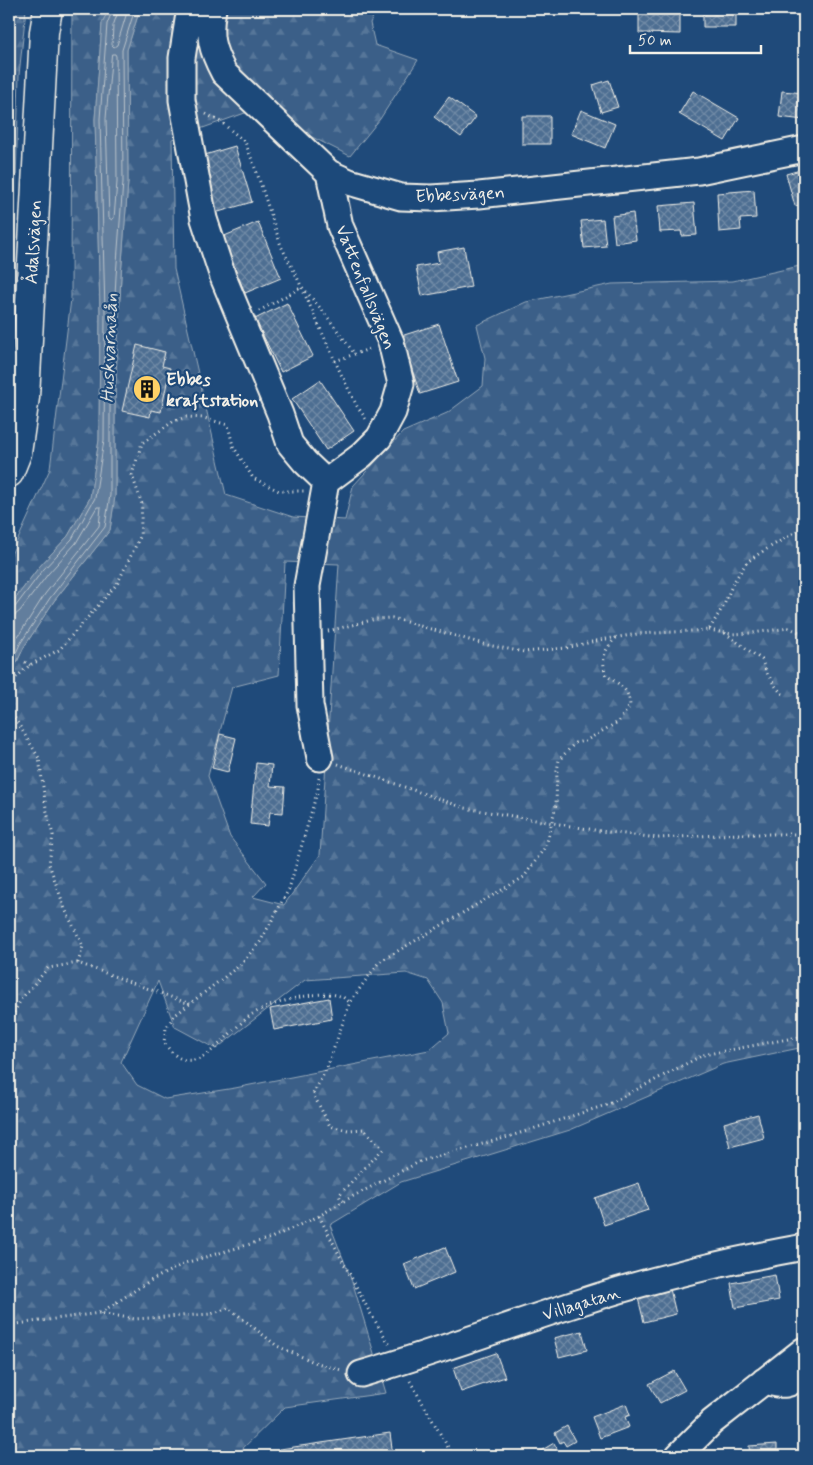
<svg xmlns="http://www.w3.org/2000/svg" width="813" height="1465" viewBox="0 0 813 1465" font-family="Mynerve,sans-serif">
<defs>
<pattern id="forest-firs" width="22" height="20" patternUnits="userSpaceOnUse" patternTransform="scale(1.25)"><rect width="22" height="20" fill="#3a5f88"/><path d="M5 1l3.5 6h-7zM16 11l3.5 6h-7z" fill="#577699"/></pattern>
<pattern id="building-cross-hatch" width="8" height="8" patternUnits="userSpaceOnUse" patternTransform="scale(1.25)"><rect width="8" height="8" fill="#4d6e92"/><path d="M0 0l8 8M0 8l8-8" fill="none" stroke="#708aa6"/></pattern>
</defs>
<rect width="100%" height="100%" fill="#1f4a7a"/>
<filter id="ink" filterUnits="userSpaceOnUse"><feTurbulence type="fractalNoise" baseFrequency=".02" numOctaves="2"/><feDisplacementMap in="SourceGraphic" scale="10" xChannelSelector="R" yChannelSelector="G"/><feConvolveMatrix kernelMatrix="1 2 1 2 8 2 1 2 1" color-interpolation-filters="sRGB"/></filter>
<g filter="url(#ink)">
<path fill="url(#forest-firs)" stroke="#97a8b8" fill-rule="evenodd" d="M9,9H26L19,75L15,218L9,323Z
M72,9H109L102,23L95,119L100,312L99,440L90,498L68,536L39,567L9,607V559L50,469L71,299Z
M140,9H377L370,23L375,45L418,60L380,119L350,156L302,132L273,103L172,139L174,269L226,495L293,517L345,520L353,486L403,432L447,413L483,386L485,358L477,325L526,302L612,284L733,281L804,265V1047L723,1064L570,1130L401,1182L330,1225L353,1284L386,1393L285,1407L235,1456H9V762L11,755L9,733V679L24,647L54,601L110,530L115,496V395L121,276L128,182L127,50ZM285,562L339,564L320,855L284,905L253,897L266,883L230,837L208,776L232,687L279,675ZM406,973L428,980L443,1003L449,1033L429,1050L235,1088L165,1099L137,1085L121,1062L158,981L175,1027L216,1049L305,980Z"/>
<path fill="#627e9d" stroke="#9cacbb" d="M109,9H140L127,50L128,182L121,276L115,395V496L110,530L54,601L24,647L9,679V607L39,567L68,536L90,498L99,440L100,312L95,119L102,23Z"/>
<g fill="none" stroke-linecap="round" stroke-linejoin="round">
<path stroke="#bac3ca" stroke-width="1" d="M119,9L113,26L112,45L114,47L117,45L128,9
M112,54H115L116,56L117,182L114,218L112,220L109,218L106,119Z
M9,609L15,607L43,570L72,539L95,498L104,440L105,312L100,119L107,24L113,9
M9,616L15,615L20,611L48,574L76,543L97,507H101L99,526L45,594L15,641L9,653
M9,668L20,644L50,598L105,527L110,495V395L116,276L123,182L122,50L135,9"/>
</g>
<path fill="url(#building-cross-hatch)" stroke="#f4f1e8" d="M532,9H558L557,15Z
M639,9H680V34L639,33Z
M703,9H736V27H703Z
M609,80L618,107L601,112L593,85Z
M693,91L739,118L725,141L679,114Z
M782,91L804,93V120L779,117Z
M449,97L476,117L461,137L434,117Z
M581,110L615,124L605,148L571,134Z
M522,116H550V144H522Z
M235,146L252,202L215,213L198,157Z
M804,169V204L795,206L786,174Z
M754,190L756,218L740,219L741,230L719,232L717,193Z
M694,203L697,235L682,236L681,231L660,232L658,206Z
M633,213L636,240L615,243L612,216Z
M603,219L606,246L584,248L581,221Z
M258,222L281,278L245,293L222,237Z
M464,247L471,287L422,296L416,267L439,263L437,252Z
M287,303L313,356L281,372L255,319Z
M439,324L458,382L420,394L401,336Z
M137,345L165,352L162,366L170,368L161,412L151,410L150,417L122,411Z
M320,380L354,431L326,450L292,399Z
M220,734L236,738L228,772L212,768Z
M256,763L272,765L270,786L285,787L283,813L270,812L268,826L250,824Z
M329,998L332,1019L274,1030L270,1009Z
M758,1114L764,1138L730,1147L724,1123Z
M639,1183L648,1210L604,1225L595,1198Z
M445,1247L455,1272L414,1289L404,1264Z
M775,1275L779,1300L735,1308L731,1283Z
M670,1289L676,1314L644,1322L638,1298Z
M582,1331L587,1350L559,1357L554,1338Z
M496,1353L505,1377L461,1392L453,1368Z
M674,1371L685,1390L660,1403L649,1384Z
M626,1404L630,1415L625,1417L629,1427L600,1438L592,1417Z
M567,1426L575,1441L566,1446L563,1441L560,1443L555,1433Z
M390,1433L393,1456H281L280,1449Z
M554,1443L561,1456H532Z
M777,1444V1456H750L749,1446Z"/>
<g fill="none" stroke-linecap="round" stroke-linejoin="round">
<defs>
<path id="minor" d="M193,9L188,20L182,58V100L204,219L223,277L280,414L290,444L305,462L326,482
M213,9C208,35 211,49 224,73L329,173L349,182L401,197L431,198L479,195L699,171L804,149
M320,758L310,705L307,586L326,482L362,455L379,438L393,412L401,384L391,342L340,226L329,173
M361,1374C433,1353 504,1327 575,1304C650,1279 727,1261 804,1247
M764,1381C784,1386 788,1387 804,1373
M678,1456L712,1422L804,1350"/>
<path id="major" d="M9,473L17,453L25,397L44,32L48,9"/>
</defs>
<use href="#minor" stroke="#f4f1e8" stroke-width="29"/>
<use href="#major" stroke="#f4f1e8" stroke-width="31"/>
<path stroke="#f4f1e8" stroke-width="3" stroke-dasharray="1 4" stroke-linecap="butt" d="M206,114L221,122L245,142L257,173L281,246L296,275L341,374L357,406L366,419
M259,311L302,287L323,311L354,353
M335,361L372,348
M9,512L16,494
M709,630L731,634L752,633L789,628L804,634
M328,631L376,619L392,618L487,645L524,652L566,648L600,640L638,634L709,630L724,605L733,583L747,562L760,553L804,527
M725,633L762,660C766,673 774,687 785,696
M25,662L30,665
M338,764L465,808L600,831L658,838L738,834H804
M319,778L318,789L289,889L260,942L240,965L174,1016L166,1028L164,1042C193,1089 225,1033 251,1015C270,1003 318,989 340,996C344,997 347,1001 350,1002
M78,963L83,946L65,909L49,864L53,835L46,808L39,758L11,712V682L30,665L59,650L117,584L140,537L142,504L132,475L142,443L174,421L186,417L204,418L228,425L233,446L253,478L279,491H305
M9,1021L22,998L48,968L78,963L190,1004
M342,1202L339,1195L383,1149L364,1129L348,1130L330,1126L313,1094L327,1068L350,1002L379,962L524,877L546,846L556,805L557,771L559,760L575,743L585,741L618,722L630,706C629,687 619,685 606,675C601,660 604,649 616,638
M319,1216L369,1311L390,1345
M100,1313L148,1282L185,1263L271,1238L319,1216L342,1202L421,1161L508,1137L609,1104L703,1055L804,1036
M9,1325L100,1313L135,1319L211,1314L229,1308L277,1346L314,1362L341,1370
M410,1381L453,1456
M804,1398V1409"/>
<use href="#minor" stroke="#1f4a7a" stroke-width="25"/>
<use href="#major" stroke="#1f4a7a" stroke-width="28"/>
</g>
</g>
<defs>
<symbol id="building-disc" viewBox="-11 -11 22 22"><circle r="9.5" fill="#ffd166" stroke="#1f4a7a"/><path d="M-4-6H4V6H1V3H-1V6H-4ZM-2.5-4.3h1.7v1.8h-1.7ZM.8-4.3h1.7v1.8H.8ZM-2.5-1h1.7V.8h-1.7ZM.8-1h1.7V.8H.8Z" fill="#111"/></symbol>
</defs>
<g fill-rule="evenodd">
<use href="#building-disc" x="131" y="373" width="32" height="32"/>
</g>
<g text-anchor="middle" stroke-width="4.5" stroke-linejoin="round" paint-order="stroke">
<g font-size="18" fill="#f4f1e8" stroke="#1f4a7a">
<text transform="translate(460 194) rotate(-3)" y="6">Ebbesvägen</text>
<text transform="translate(33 242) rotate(-87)" y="6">Ådalsvägen</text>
<text transform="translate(366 287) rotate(68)" y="6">Vattenfallsvägen</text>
<text transform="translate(581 1303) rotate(-17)" y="6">Villagatan</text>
</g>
<g font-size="18" font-weight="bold" fill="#f4f1e8" stroke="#1f4a7a" text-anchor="start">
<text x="166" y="385">Ebbes<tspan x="166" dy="21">kraftstation</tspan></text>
</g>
<g font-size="19" font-style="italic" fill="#dee0dd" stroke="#1f4a7a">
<text transform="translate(108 348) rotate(-88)" y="7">Huskvarnaån</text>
</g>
</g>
<rect width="813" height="1465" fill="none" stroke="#1f4a7a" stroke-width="30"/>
<rect x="15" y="15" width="783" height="1435" fill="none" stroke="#f4f1e8" stroke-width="2" filter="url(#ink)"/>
<path d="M630 45v8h131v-8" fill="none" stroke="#f4f1e8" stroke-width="2.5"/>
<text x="638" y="45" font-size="15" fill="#f4f1e8" stroke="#1f4a7a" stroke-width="4" paint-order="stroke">50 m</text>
</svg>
